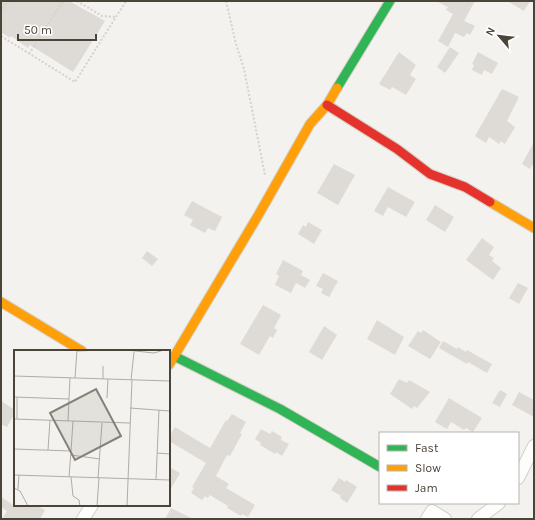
<svg xmlns="http://www.w3.org/2000/svg" width="535" height="520" viewBox="0 0 535 520" font-family="Karla,sans-serif">
<rect width="100%" height="100%" fill="#f4f2ee"/>
<path fill="#dedbd6" d="M1,1H69L105,21L73,72L30,45L28,48L11,36L10,38L1,32Z
M436,1H475L464,21L475,26L470,35L467,33L464,37L455,33L448,47L438,41L453,14L446,10L448,7Z
M507,1H530L524,11Z
M450,47L459,53L445,73L437,67Z
M399,52L416,65L410,75L416,79L406,95L392,87L390,90L379,84Z
M478,52L498,63L492,74L484,70L482,75L472,70L474,65L472,64Z
M502,89L519,97L507,121L515,127L505,144L501,141L499,144L489,137L486,143L475,136Z
M534,142V167L532,165L530,169L522,164Z
M334,164L355,175L338,205L317,193Z
M388,187L415,202L406,217L388,207L383,216L374,211Z
M192,201L222,217L215,231L208,228L205,233L190,225L193,220L184,215Z
M435,205L454,217L445,232L426,220Z
M308,222L322,230L314,244L298,234L303,225L306,227Z
M482,238L494,247L489,255L494,258L492,261L501,268L493,280L466,260Z
M147,251L158,259L152,266L142,258Z
M283,260L303,271L301,275L310,280L305,288L296,283L291,293L275,285L279,276L276,274Z
M323,273L338,281L329,297L321,293L323,289L316,286Z
M518,283L528,288L519,304L509,298Z
M263,305L281,315L274,328L277,330L273,338L270,336L259,355L240,344Z
M377,320L404,337L395,355L367,339Z
M324,326L337,335L322,360L309,352Z
M423,330L441,342L430,359L408,346L418,331L421,333Z
M443,341L457,349L458,347L466,352L467,350L492,364L487,373L468,362L467,364L439,348Z
M399,379L407,383L409,380L430,392L417,408L414,406L412,409L390,394Z
M500,390L507,394L500,407L492,403Z
M519,392L534,400V417L512,405Z
M449,398L482,418L473,432L466,428L464,430L451,422L447,429L435,422Z
M1,401L15,410V413L7,427L1,424Z
M232,414L246,422L240,433L242,434L230,456L227,455L216,476L229,484L226,488L255,505L248,517L242,514L241,516L227,508L228,506L210,495L208,498L205,496L202,500L191,493L194,488L192,487L206,463L169,441V437L175,427L210,448L226,420L227,421Z
M261,429L270,434L272,431L282,437L281,440L289,444L282,456L276,452L275,454L260,445L261,443L255,439Z
M169,467L180,473L169,492Z
M339,478L345,482L346,480L357,487L347,503L340,498L341,496L331,490Z
M1,497L13,505H36L45,510L40,519H2L7,511L1,507Z
M171,508L193,519H165Z"/>
<g fill="none" stroke-linecap="round" stroke-linejoin="round">
<defs>
<path id="street" d="M518,478L534,446
M83,519L92,505
M427,519L432,511L445,519
M478,519L499,503"/>
<path id="fast" d="M337,88L390,1
M174,356L280,409L380,467"/>
<path id="slow" d="M490,202L534,228
M1,302L82,351
M169,365L259,214L310,124L327,105L337,88"/>
<path id="jam" d="M327,105L397,149L430,174L465,187L490,202"/>
</defs>
<use href="#street" stroke="#d2d0cb" stroke-width="14"/>
<use href="#fast" stroke="#d3cfc5" stroke-width="11"/>
<use href="#slow" stroke="#d3cfc5" stroke-width="11"/>
<use href="#jam" stroke="#d3cfc5" stroke-width="11"/>
<path stroke="#d3d2cc" stroke-width="2" stroke-dasharray="2 2" stroke-linecap="butt" d="M77,1L102,16L116,17
M226,1L236,44L244,69L265,175
M1,12L8,1
M1,36L75,82L126,1
M29,54L63,1"/>
<use href="#street" stroke="#fdfdfc" stroke-width="12"/>
<use href="#fast" stroke="#30b455" stroke-width="9"/>
<use href="#slow" stroke="#ff9f0a" stroke-width="9"/>
<use href="#jam" stroke="#e5322d" stroke-width="9"/>
</g>
<g transform="translate(14 350)">
<rect width="156" height="156" fill="#f4f2ee"/>
<path fill="none" stroke="#b0aca6" stroke-width="1" d="M112,0L140,3L150,0M63,1L91,0M0,26L156,31M61,28L63,0M89,29V16M117,30L120,2M0,47L55,49L56,28M3,47V69M93,48L94,29M116,58L156,61M0,69L116,73M54,71L55,49M0,99L57,101L55,127M34,100L36,70M57,101L59,71M143,103L156,104M57,105L86,109M0,125L156,130M57,127L59,146L65,150L66,156M84,128L88,73M142,130L145,60M0,138L6,141L14,156M4,139L5,125M83,156L85,128M113,156L118,30"/>
<path fill="#868178" fill-opacity="0.15" stroke="#868178" stroke-width="2" d="M82,39L107,86L61,110L36,63Z"/>
<rect width="156" height="156" fill="none" stroke="#4b4439" stroke-width="2"/>
</g>
<rect width="535" height="520" fill="none" stroke="#4b4439" stroke-width="4"/>
<rect x="379" y="432" width="140" height="72" fill="#ffffff" stroke="#b7b4b0"/>
<rect x="387" y="445" width="20" height="6" fill="#30b455" stroke="#b7b4b0"/>
<text x="415" y="452" font-size="12" fill="#4b4439">Fast</text>
<rect x="387" y="465" width="20" height="6" fill="#ff9f0a" stroke="#b7b4b0"/>
<text x="415" y="472" font-size="12" fill="#4b4439">Slow</text>
<rect x="387" y="485" width="20" height="6" fill="#e5322d" stroke="#b7b4b0"/>
<text x="415" y="492" font-size="12" fill="#4b4439">Jam</text>
<g transform="translate(499 36) rotate(298)" stroke="#ffffff" stroke-width="3" paint-order="stroke">
<path d="M0-3L7 15L0 10L-7 15Z" fill="#4b4439"/>
<text y="-6" font-size="11" font-weight="bold" text-anchor="middle" fill="#4b4439">N</text>
</g>
<path d="M18 34v6h78v-6" fill="none" stroke="#4b4439" stroke-width="2"/>
<text x="24" y="34" font-size="12" fill="#4b4439" stroke="#ffffff" stroke-width="3" paint-order="stroke">50 m</text>
</svg>
